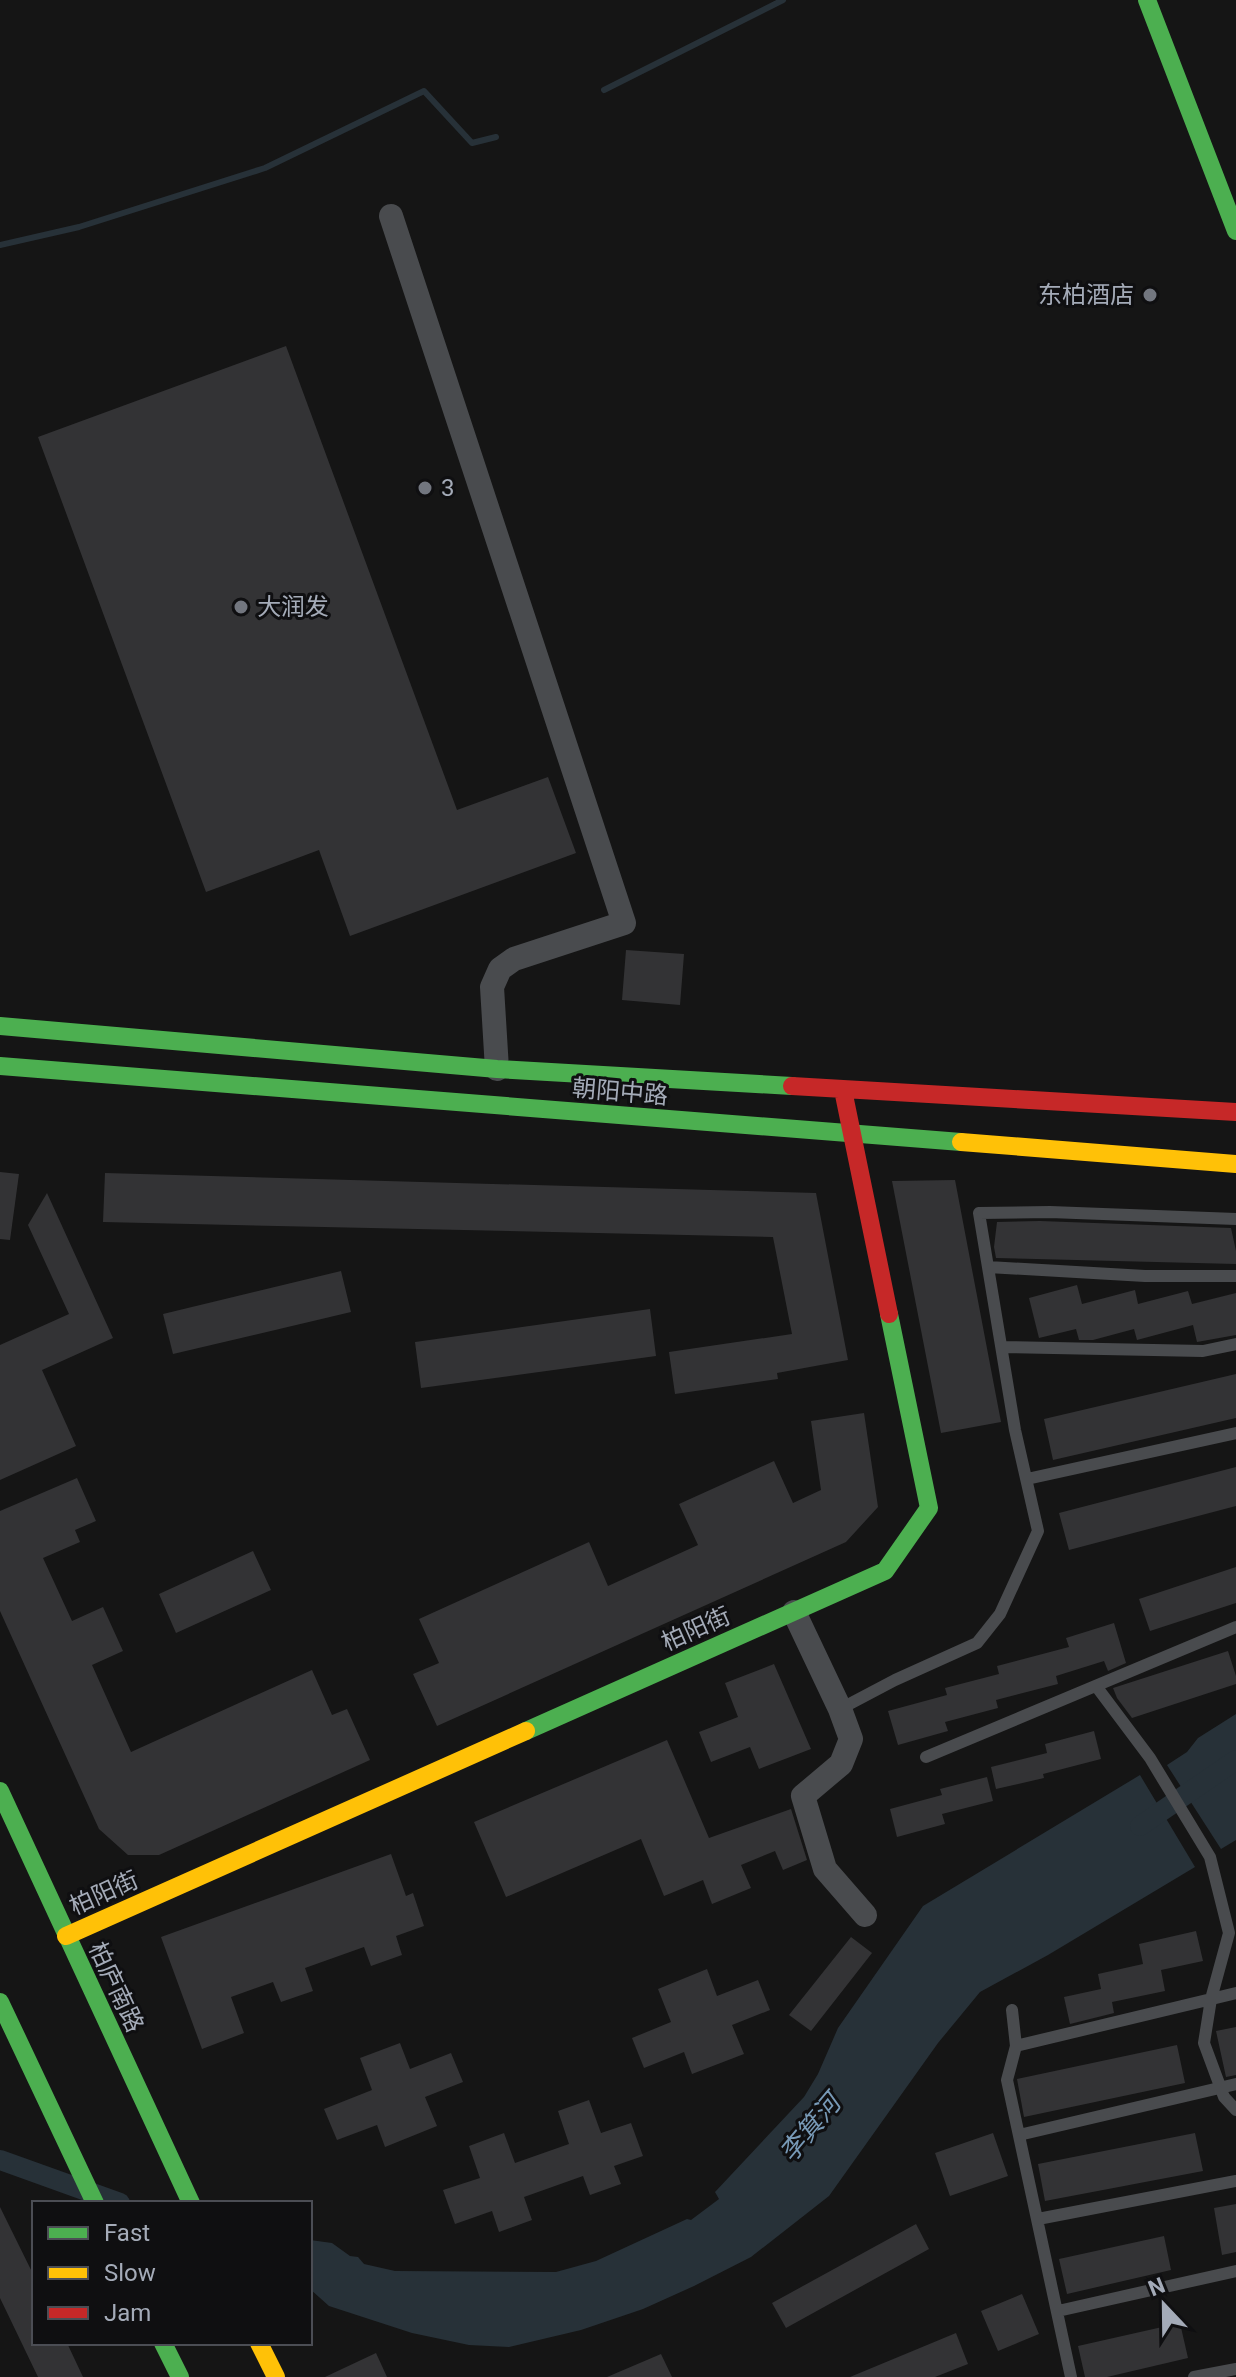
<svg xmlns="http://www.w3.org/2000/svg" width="1236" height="2377" viewBox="0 0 1236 2377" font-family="Roboto,'Noto Sans SC',sans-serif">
<rect width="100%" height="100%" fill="#151515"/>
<path fill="#273138" d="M1236,1714V1840L1221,1849L1167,1765L1187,1752L1198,1738Z
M1140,1775L1195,1867L1048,1955L980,1992L938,2043L829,2196L751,2257L694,2286L643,2309L581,2330L509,2347L469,2345L412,2333L329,2306L310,2289V2240L332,2243L350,2256L358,2257L364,2264L395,2271L556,2272L596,2261L687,2219L691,2220L719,2199L715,2192L804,2097L818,2074L838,2028L923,1906Z"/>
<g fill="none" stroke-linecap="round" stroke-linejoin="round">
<path stroke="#273138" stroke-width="6" d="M604,90L783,0
M0,245L79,227L265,168L424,91L472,143L496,137"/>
<path stroke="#273138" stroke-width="20" d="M1140,1826L1236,1760
M0,2160L120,2203"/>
</g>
<path fill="#333335" d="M286,346L457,810L548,777L576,853L350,936L319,850L206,892L38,437Z
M626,950L684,954L680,1005L622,1000Z
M0,1172L19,1174L10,1240L0,1239Z
M105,1173L816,1193L848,1360L777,1373L778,1379L675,1394L669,1352L792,1334L773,1237L103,1222Z
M955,1180L1001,1422L941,1433L892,1181Z
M47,1193L113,1338L42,1370L76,1446L0,1480V1345L69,1314L28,1225Z
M1040,1221L1231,1228L1236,1251V1264L996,1258L994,1247L997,1222Z
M341,1271L351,1312L173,1354L163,1314Z
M1077,1285L1082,1304L1135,1290L1138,1304L1188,1291L1192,1304L1236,1293V1335L1197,1342L1193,1325L1137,1340L1134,1329L1093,1340H1079L1076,1329L1039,1338L1029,1298Z
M650,1309L656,1356L421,1388L415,1342Z
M1236,1374V1418L1053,1460L1044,1419Z
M864,1413L878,1507L846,1542L437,1726L413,1674L439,1663L419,1619L589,1542L608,1586L698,1545L679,1504L774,1461L793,1503L821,1490L811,1421Z
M1236,1467V1506L1069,1550L1059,1513Z
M77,1478L96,1521L75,1530L80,1542L43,1558L72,1621L103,1607L123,1651L92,1665L131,1752L312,1670L332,1715L347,1709L370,1760L159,1855H128L99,1829L0,1611V1511Z
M253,1551L271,1590L176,1633L159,1594Z
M1236,1567V1603L1150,1631L1139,1599Z
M1114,1623L1126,1663L1108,1671L1104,1661L1056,1676L1058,1684L996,1700L998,1708L945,1722L948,1731L898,1745L888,1711L947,1695L945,1688L999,1674L997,1666L1069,1647L1066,1638Z
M1228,1651L1236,1676V1684L1132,1718L1117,1698L1113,1688Z
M774,1664L811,1749L759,1769L750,1747L711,1762L699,1732L738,1717L725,1683Z
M1094,1731L1101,1759L1043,1774L1044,1778L996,1789L991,1767L1047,1753L1045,1744Z
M667,1740L709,1838L791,1809L807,1860L783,1870L775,1851L741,1865L751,1888L712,1904L703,1880L664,1896L641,1839L506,1897L474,1822Z
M987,1777L993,1801L942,1814L945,1824L897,1837L890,1809L942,1795L940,1789Z
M391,1854L406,1896L413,1893L424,1926L396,1936L402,1955L371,1966L364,1947L305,1968L313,1991L281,2002L273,1982L231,1997L244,2033L202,2049L161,1937Z
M1196,1931L1203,1961L1161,1970L1165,1991L1112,2002L1114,2013L1070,2024L1064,1997L1101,1989L1098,1974L1143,1964L1139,1944Z
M851,1937L872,1953L811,2031L789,2015Z
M707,1969L717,1996L758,1980L770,2010L732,2025L744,2054L692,2074L684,2052L644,2068L632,2038L671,2022L658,1989Z
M1236,2027V2075L1226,2077L1216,2031Z
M400,2043L410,2069L451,2053L463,2082L425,2097L437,2126L385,2147L377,2125L337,2140L324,2109L372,2090L360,2058Z
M1177,2045L1185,2083L1024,2117L1017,2079Z
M589,2100L601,2133L631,2123L643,2156L614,2166L621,2184L590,2195L583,2176L524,2197L532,2220L499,2232L492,2211L455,2224L443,2190L480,2178L469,2146L504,2133L515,2163L569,2144L558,2111Z
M993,2133L1008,2176L950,2196L935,2153Z
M1195,2133L1203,2171L1045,2201L1038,2164Z
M1236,2204V2252L1222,2255L1214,2208Z
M0,2207L34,2276V2343H67L83,2377H38L0,2298Z
M916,2224L929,2249L786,2328L772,2303Z
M1164,2236L1171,2270L1067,2294L1059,2259Z
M1022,2294L1039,2334L998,2351L981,2311Z
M1180,2323L1188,2358L1107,2377H1085L1078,2346Z
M956,2333L968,2364L935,2377H850Z
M376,2353L387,2377H325Z
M661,2354L672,2377H607Z"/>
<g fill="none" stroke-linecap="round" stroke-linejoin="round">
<path stroke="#494b4e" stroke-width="12" d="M988,1267L1145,1276H1236
M1002,1347L1203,1351L1236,1344
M1027,1479L1236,1433
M1096,1686L1150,1758L1210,1857L1229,1933L1211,1999L1204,2043L1224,2097L1236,2110
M840,1709L895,1680L977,1643L1000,1614L1038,1531L1015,1430L979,1213L1050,1212L1236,1219
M926,1757L1236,1627
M1012,2010L1016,2046L1236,1993
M1016,2046L1007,2080L1071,2377
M1019,2135L1236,2084
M1038,2219L1236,2181
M1058,2311L1236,2271
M1194,2377L1236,2369"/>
<path stroke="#494b4e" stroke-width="24" d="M391,216L624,923L514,959L500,969L492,987L497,1069
M794,1612L840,1709L851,1739L841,1764L803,1796L825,1869L865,1915"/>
<path stroke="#4caf50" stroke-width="18" d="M1147,0L1236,231
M0,1026L497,1069L792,1086
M0,1066L961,1142
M526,1731L885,1571L929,1508L889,1314
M0,1791L191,2203
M0,2002L95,2203
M163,2343L180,2377"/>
<path stroke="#ffc107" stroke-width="18" d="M961,1142L1236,1164
M66,1936L526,1731
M259,2343L276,2377"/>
<path stroke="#c62828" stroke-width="18" d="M792,1086L1236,1112
M843,1090L889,1314"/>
</g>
<g fill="#72767f" stroke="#0f0f11" stroke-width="3">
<circle cx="1150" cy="295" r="8"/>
<circle cx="425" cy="488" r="8"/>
<circle cx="241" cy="607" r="8"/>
</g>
<g text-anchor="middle" stroke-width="6" stroke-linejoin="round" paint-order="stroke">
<g font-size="24" fill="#a4abb8" stroke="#0f0f11" text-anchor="start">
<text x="1134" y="303" text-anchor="end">东柏酒店</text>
<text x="441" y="496">3</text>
<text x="257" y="615">大润发</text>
</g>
<g font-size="24" fill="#a4abb8" stroke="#0f0f11">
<text transform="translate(620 1092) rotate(5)" y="8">朝阳中路</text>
<text transform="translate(696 1629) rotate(-24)" y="8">柏阳街</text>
<text transform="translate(104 1893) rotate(-24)" y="8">柏阳街</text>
<text transform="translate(116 1987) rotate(65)" y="8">柏庐南路</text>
</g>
<g font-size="26" font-style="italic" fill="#789ab7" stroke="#0f0f11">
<text transform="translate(810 2128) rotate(-50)" y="9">李箕河</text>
</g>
</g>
<rect x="32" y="2201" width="280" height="144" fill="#0f0f11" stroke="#4b4d54" stroke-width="2"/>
<rect x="48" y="2227" width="40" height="12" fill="#4caf50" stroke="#4b4d54" stroke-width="2"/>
<text x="104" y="2241" font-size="24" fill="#a4abb8">Fast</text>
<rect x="48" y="2267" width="40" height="12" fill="#ffc107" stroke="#4b4d54" stroke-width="2"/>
<text x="104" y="2281" font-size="24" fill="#a4abb8">Slow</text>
<rect x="48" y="2307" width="40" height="12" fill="#c62828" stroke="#4b4d54" stroke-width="2"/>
<text x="104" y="2321" font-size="24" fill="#a4abb8">Jam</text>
<g transform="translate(1164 2305) rotate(338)" stroke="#0f0f11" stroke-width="6" paint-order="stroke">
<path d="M0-6L14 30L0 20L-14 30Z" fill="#a4abb8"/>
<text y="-12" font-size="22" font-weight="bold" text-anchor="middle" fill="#a4abb8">N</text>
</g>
</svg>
